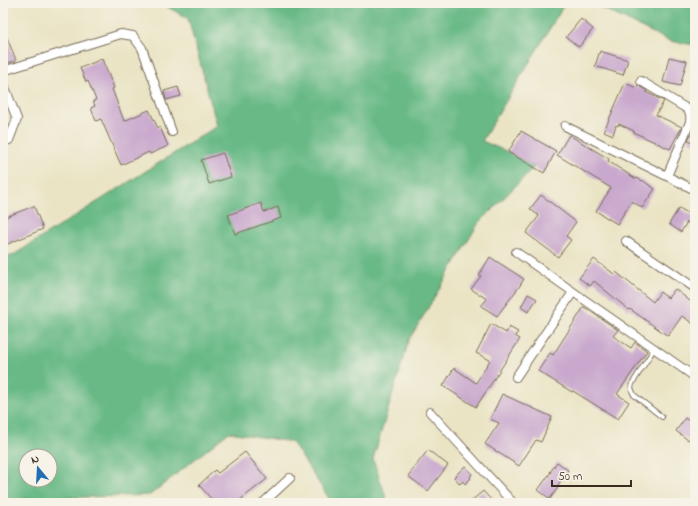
<svg xmlns="http://www.w3.org/2000/svg" width="698" height="506" viewBox="0 0 698 506" font-family="'Indie Flower',sans-serif">
<rect width="100%" height="100%" fill="#f7f3e8"/>
<filter id="ink" filterUnits="userSpaceOnUse"><feTurbulence type="fractalNoise" baseFrequency=".025" numOctaves="2"/><feDisplacementMap in="SourceGraphic" scale="8" xChannelSelector="R" yChannelSelector="G"/><feConvolveMatrix kernelMatrix="1 2 1 2 8 2 1 2 1" color-interpolation-filters="sRGB"/></filter>
<filter id="wash" filterUnits="userSpaceOnUse"><feTurbulence type="fractalNoise" baseFrequency=".012" numOctaves="4" result="noise"/><feDisplacementMap in="SourceGraphic" scale="16" xChannelSelector="R" yChannelSelector="G"/><feGaussianBlur stdDeviation="0.9" result="paint"/><feColorMatrix in="noise" values="0 0 0 0 0 0 0 0 0 0 0 0 0 0 0 0 0 1.4 0 .05"/><feComposite in="paint" operator="in"/></filter>
<g filter="url(#wash)">
<rect width="100%" height="100%" fill="#eae4c5"/>
<path fill="#68b985" stroke="#527252" fill-rule="evenodd" d="M160,3H565L482,141L508,152L534,167L478,224L409,340L373,459L388,503H332L292,442L229,432L150,495L3,500V256H12L217,126L188,18ZM26,456H50V480H26Z
M591,3H695V45L670,41Z"/>
<g id="blocks">
<path fill="#c9a8cd" d="M581,19L593,29L579,47L566,37Z
M3,28L16,60L6,64L3,56Z
M600,51L628,60L623,75L595,66Z
M669,57L687,61L680,86L663,82Z
M102,59L114,88L112,89L124,121L149,110L158,128L160,127L168,146L150,154L149,152L121,165L101,119L96,121L91,108L95,106L93,101L96,100L88,81L86,82L80,68Z
M625,83L637,88L638,85L647,91L646,92L664,101L656,115L682,127L670,149L633,132L634,131L619,124L618,126L616,125L613,135L604,131Z
M178,87L181,96L166,100L164,91Z
M521,131L556,151L544,173L508,152Z
M692,132L695,134V144L688,140Z
M569,135L609,159L608,161L636,179L637,178L642,181V180L655,189L642,208L632,201L617,224L596,211L611,188L557,155Z
M223,153L231,177L209,184L201,160Z
M541,195L576,222L566,236L571,240L558,257L526,233L539,216L530,209Z
M261,203L264,212L278,207L281,218L235,234L228,215Z
M34,206L43,229L3,246V218Z
M679,208L695,217V226L687,222L681,232L669,224Z
M490,257L524,279L519,287L497,316L481,306L487,299L471,289L481,276L479,275Z
M594,259L614,274L616,272L653,302L660,292L668,298L675,289L695,305V325L682,316L668,336L630,309L629,310L594,281L590,286L579,278Z
M528,294L537,299L528,312L521,307Z
M584,307L618,330L613,336L631,348L635,342L647,351L617,394L629,402L618,419L573,391L572,392L538,371L550,353L553,355Z
M491,324L506,333L509,327L518,332L515,336L520,339L476,407L443,386L454,368L476,383L490,360L476,353Z
M502,394L552,417L541,442L536,440L519,466L485,444L499,423L490,419Z
M685,418L695,425V430L688,440L676,431Z
M428,450L448,465L428,491L408,476Z
M245,452L267,479L236,503H215L199,485L215,470L218,473Z
M557,462L568,470L558,485L559,486L550,499L538,490L551,472H550Z
M465,466L472,474L470,477L471,478L465,484L463,481L460,484L454,477Z
M483,491L494,503H469Z"/>
</g>
</g>
<g filter="url(#ink)">
<use href="#blocks" fill-opacity="0" stroke="#786b58" stroke-width="1"/>
<g fill="none" stroke-linecap="round" stroke-linejoin="round">
<defs>
<path id="lane" d="M654,349L632,384L631,388L634,395L662,417"/>
<path id="street" d="M3,71L121,34L133,36L142,48L172,132
M641,81L684,107C690,111 691,114 690,122L667,176
M3,82L17,119L9,140L3,142
M565,126L695,190
M626,241L695,288
M516,252L695,377
M516,377L573,292
M430,412L513,503
M263,503L290,478"/>
</defs>
<use href="#lane" stroke="#786b58" stroke-width="6"/>
<use href="#street" stroke="#786b58" stroke-width="10"/>
<use href="#lane" stroke="#fff" stroke-width="4"/>
<use href="#street" stroke="#fff" stroke-width="8"/>
</g>
</g>
<rect width="698" height="506" fill="none" stroke="#f7f3e8" stroke-width="16"/>
<g transform="translate(38 468) rotate(342)"><circle r="19" fill="#f7f3e8" stroke="#aca397"/>
<path d="M0-3L7 15L0 10L-7 15Z" fill="#1f6fb2"/>
<text y="-6" font-size="11" font-weight="bold" text-anchor="middle" fill="#3b2a1e">N</text>
</g>
<path d="M552 480v6h79v-6" fill="none" stroke="#3b2a1e" stroke-width="2"/>
<text x="558" y="480" font-size="12" fill="#3b2a1e" stroke="#f7f3e8" stroke-width="3" paint-order="stroke">50 m</text>
</svg>
